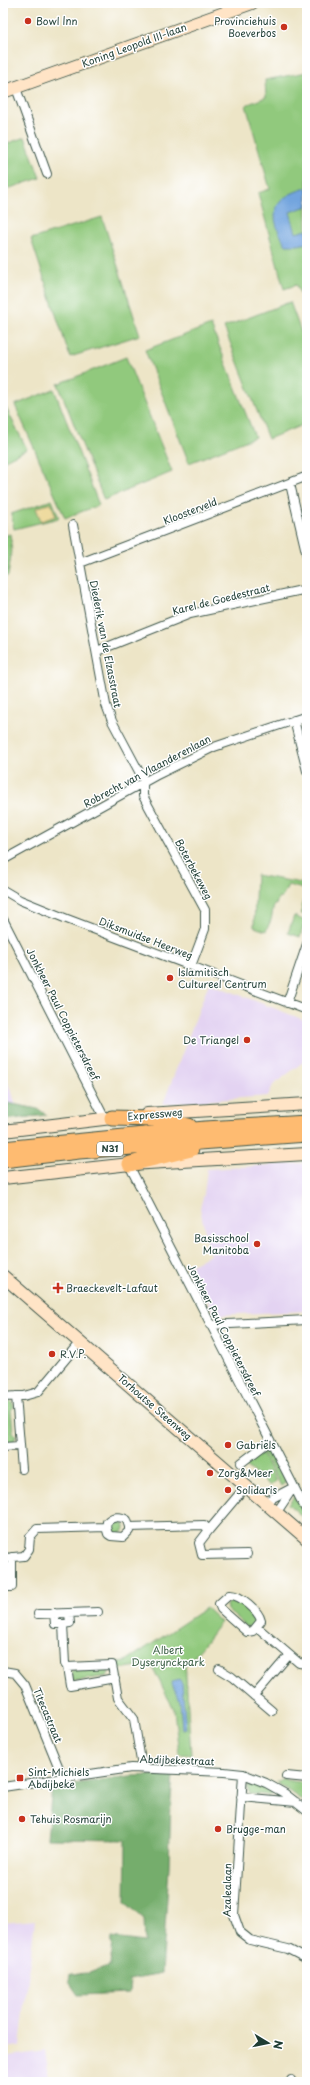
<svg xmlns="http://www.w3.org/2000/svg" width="310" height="2085" viewBox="0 0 310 2085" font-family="'Playpen Sans',sans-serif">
<rect width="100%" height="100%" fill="#fff"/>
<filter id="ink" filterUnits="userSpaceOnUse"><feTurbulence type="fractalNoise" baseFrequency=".025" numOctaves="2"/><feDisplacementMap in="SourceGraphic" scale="8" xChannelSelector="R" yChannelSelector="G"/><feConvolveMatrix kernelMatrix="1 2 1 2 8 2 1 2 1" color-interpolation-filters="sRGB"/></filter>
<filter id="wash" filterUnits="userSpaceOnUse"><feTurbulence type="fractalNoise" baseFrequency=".012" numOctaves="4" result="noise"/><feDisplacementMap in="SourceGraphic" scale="16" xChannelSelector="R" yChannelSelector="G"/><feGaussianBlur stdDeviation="0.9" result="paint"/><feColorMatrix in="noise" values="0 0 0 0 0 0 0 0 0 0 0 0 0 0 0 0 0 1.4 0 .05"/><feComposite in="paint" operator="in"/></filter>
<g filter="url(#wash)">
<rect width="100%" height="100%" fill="#ede5c7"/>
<path fill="#e3d3f2" d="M209,983L307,1021V1059L273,1085L268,1096L163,1104Z
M3,1071L13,1096L16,1105L3,1102Z
M307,1163V1311L215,1315L190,1266L210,1255L200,1208L204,1194L207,1169Z
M35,1920L20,2046L3,2048V1923Z
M45,2051L50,2082H3V2057Z"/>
<path fill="#91c97d" stroke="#588358" d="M307,72V308L296,285L284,289L258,193L270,189L246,105L266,97L265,80Z
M25,137L40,178L4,190L3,145Z
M102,217L140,335L70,357L31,239Z
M290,302L307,348V423L268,439L224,327Z
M211,325L255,437L189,463L145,350Z
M126,357L172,472L104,500L58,384Z
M54,389L99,505L65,518L15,405Z
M5,406L27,449L3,461V407Z
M52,500L59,518L14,529L11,514Z
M10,534L12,548L8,576H4L3,536Z
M256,875L307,884V914H301L303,908L301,907L307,890L288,885L281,899L278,898L276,905L274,904L271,920L266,931L254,927Z
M294,916L305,921L300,937L288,933Z
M3,1400C9,1400 12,1400 14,1407L11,1410L13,1432L16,1435L14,1442L3,1444Z
M266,1447L269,1448L285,1480V1483L281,1486L262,1450Z
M261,1451L276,1481L270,1486L258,1474L257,1475L244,1465Z
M294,1496L306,1514L303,1517L288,1504Z
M111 1527a7 7 0 1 1 14 0a7 7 0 1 1-14 0Z
M232,1600H237L255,1616L256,1622L252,1626L247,1627L227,1610L226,1605Z
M206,1608L221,1622C211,1634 205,1645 194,1656L197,1659L185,1661L191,1755L179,1754L174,1710L151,1664L119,1669L118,1662L126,1661Z
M107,1669L109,1673L107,1676L75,1681L72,1680L71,1673L73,1670Z
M285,1778V1780L307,1783V1804L276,1782Z
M251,1783L272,1792V1795L250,1794L247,1787Z"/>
<path fill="#74ad6c" stroke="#4a7550" d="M3,1102L38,1109L47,1115L3,1120Z
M154,1775L173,1776L171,1799L169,1868L162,1973L130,1979L129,1993L78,1995L69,1982L70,1974L89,1973L110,1965L112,1938L145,1942L144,1919L125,1902L126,1840L47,1839L52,1787L130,1776Z"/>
<path fill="#eeda9e" stroke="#868c69" d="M51,503L56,516L41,521L36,508Z"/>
<path fill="#72a4de" stroke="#487089" d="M307,188V206L290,212L296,233L307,230V243L298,245H286C267,215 272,197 307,188Z
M179,1679L182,1683L186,1729L182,1730L180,1701L172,1684L173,1681Z"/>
</g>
<g filter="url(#ink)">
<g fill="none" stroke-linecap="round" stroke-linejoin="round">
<defs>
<path id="street" d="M16,88L47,174
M290,484L307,556
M73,525L106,705L112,721L143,779V796L205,910V929L191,966
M80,563L305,477
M97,651L190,614L307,589
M294,720L307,771
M3,860L155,776L214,747L307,716
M3,890L20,900L67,919L307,1010
M3,919L105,1119
M287,1003L307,944
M130,1164L132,1171L307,1512
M210,1325L307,1320
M3,1397L16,1396
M3,1447L20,1446
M241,1463L270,1441
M22,1469L16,1396H24L38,1392L79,1343
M265,1502L294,1487
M277,1512L293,1488
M106,1527L107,1522C112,1516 121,1516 127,1520L129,1527L204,1525L209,1530L199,1543L202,1555L247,1554
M209,1530L246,1486
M3,1558L24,1556L29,1549L30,1537L37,1529L106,1527L108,1534L111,1536L123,1537L129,1531V1527
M3,1587H12V1557
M229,1595C240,1594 259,1611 261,1621L253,1631L247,1632L221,1609L219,1604Z
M54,1613L55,1624H63
M69,1613L70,1623L63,1624L65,1664L67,1667L112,1665L118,1698L134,1719L142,1767
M38,1614L98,1612
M257,1627L299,1663L307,1664
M67,1667L70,1686L115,1678
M219,1669L232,1677L272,1711
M3,1671L15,1673L25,1685L63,1778
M254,1696L289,1655
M243,1774L234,1915L240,1932L250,1940L288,1949L307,1959
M286,1776L307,1778
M3,1787L131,1768L224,1772L243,1774L266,1783L284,1793L307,1811
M241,1797L296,1802
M291,2080L292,2082"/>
<path id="secondary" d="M3,92L252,3
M147,1114L307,1104
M3,1131L120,1117
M3,1178L130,1164L307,1154
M3,1276L307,1539"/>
<path id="highway" d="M112,1118L153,1119L189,1126
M3,1149L205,1129L307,1123
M3,1160L79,1151L307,1134
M130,1164L191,1149"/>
</defs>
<use href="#street" stroke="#3e564a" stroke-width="10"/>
<use href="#secondary" stroke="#3e564a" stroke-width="14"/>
<use href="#highway" stroke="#3e564a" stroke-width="17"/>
<use href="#street" stroke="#fff" stroke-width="8"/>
<use href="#secondary" stroke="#ffe4c6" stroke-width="12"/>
<use href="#highway" stroke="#febb71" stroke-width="15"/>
</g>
</g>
<g fill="#c8321e" stroke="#fff" stroke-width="1.5">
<circle cx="28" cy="21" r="4"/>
<circle cx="284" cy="27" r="4"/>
<circle cx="170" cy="978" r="4"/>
<circle cx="247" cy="1040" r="4"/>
<circle cx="257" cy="1244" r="4"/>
<path d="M56 1282h4v4h4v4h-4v4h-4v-4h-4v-4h4z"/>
<circle cx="52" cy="1354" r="4"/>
<circle cx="228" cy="1445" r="4"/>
<circle cx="210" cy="1473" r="4"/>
<circle cx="228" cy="1490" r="4"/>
<rect x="16" y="1774" width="8" height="8" rx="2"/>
<circle cx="22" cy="1819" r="4"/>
<circle cx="218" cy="1829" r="4"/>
</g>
<g text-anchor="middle" stroke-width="3" stroke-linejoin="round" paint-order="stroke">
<rect fill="#fff" stroke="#627771" stroke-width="1" x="97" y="1142" width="26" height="14" rx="3"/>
<g font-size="9" font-weight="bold" fill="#1f3d34">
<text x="110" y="1152">N31</text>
</g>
<g font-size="10" fill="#1f3d34" stroke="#fff" text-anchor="start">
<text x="36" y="25">Bowl Inn</text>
<text x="276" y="25" text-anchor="end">Provinciehuis<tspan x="276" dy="12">Boeverbos</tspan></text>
<text x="178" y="976">Islamitisch<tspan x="178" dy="12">Cultureel Centrum</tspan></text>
<text x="239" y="1044" text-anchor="end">De Triangel</text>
<text x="249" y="1242" text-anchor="end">Basisschool<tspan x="249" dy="12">Manitoba</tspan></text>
<text x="66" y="1292">Braeckevelt-Lafaut</text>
<text x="60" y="1358">R.V.P.</text>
<text x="236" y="1449">Gabriëls</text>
<text x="218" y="1477">Zorg&amp;Meer</text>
<text x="236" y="1494">Solidaris</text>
<text x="28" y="1776">Sint-Michiels<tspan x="28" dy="12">Abdijbeke</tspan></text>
<text x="30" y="1823">Tehuis Rosmarijn</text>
<text x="226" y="1833">Brugge-man</text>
</g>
<g font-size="10" fill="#1f3d34" stroke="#fff">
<text transform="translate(134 45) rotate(-20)" y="4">Koning Leopold III-laan</text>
<text transform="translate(190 511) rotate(-21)" y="4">Kloosterveld</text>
<text transform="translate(221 599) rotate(-14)" y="4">Karel de Goedestraat</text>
<text transform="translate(106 644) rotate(79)" y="4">Diederik van de Elzasstraat</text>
<text transform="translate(147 771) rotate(-28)" y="4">Robrecht van Vlaanderenlaan</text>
<text transform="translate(194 869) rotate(62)" y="4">Boterbekeweg</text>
<text transform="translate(146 938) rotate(21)" y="4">Diksmuidse Heerweg</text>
<text transform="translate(63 1014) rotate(63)" y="4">Jonkheer Paul Coppietersdreef</text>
<text transform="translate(155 1114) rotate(-5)" y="4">Expressweg</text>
<text transform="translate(224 1330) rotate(63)" y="4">Jonkheer Paul Coppietersdreef</text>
<text transform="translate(155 1407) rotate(41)" y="4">Torhoutse Steenweg</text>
<text transform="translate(48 1715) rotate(67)" y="4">Titecastraat</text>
<text transform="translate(177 1760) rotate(2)" y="4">Abdijbekestraat</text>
<text transform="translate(227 1890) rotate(-89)" y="4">Azalealaan</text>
</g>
<g font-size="10" fill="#3c6046" stroke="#fff">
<text x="168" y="1654">Albert<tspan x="168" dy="12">Dyserynckpark</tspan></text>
</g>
</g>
<rect width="310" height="2085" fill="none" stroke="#fff" stroke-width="16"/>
<g transform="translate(268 2043) rotate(100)" stroke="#ffffff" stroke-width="3" paint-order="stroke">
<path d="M0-3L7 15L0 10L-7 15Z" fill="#1f3d34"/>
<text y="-6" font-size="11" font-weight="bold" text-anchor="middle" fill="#1f3d34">N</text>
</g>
</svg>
